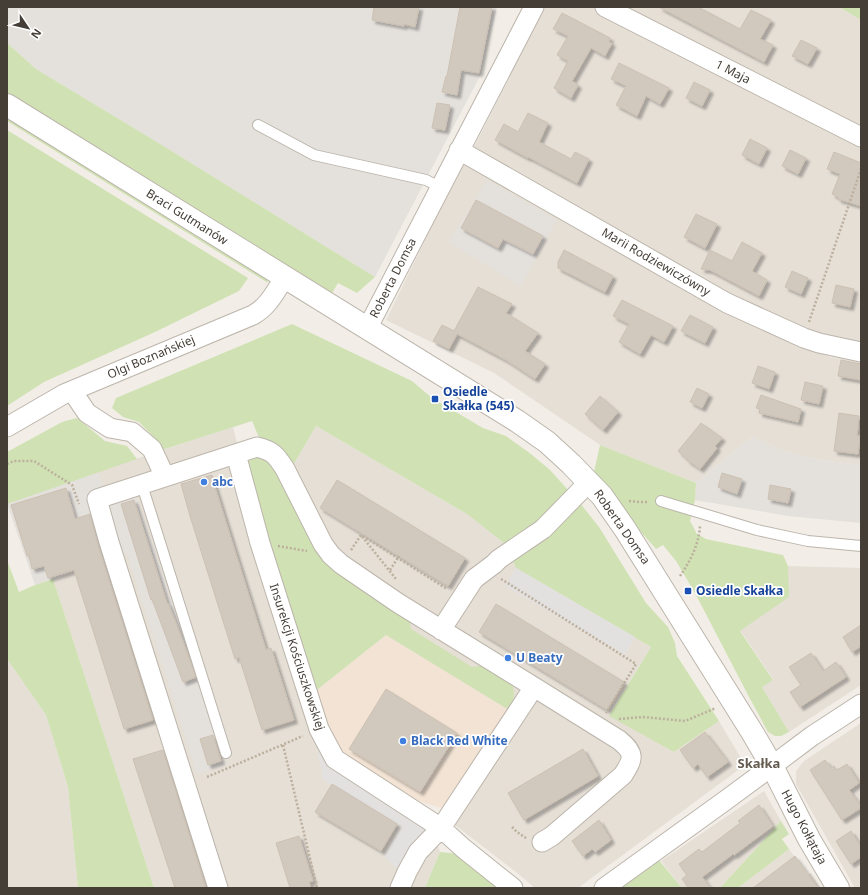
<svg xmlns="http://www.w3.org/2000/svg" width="868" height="895" viewBox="0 0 868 895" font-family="'Noto Sans',sans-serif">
<defs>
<filter id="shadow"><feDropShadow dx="3.5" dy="3.5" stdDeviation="1" flood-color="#0004"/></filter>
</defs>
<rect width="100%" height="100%" fill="#f2eee7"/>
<path fill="#e5dfd6" d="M545,7H592L861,146V344L812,333L729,295L473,149Z
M616,7H839L861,20V128Z
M463,163L736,318L778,337L830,357L861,362V465L820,460L784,451L752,437L696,483L600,445L494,373L386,320Z
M316,426L467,514L505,544L516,568L651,647L609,715L674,752L719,721L745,765L578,888H535L516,872L442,815L508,710L386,635L337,569L292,467Z
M233,427L302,703L316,744L332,762L432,830L440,852L425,888H154L53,579L127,553L96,472Z
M788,566L861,568V685L789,732L762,687L773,679L740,630Z
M7,659L46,715L68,787L78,888H7Z
M861,723V888H855L796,784V771L804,761Z
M764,791L781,821L720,888H682L661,861Z
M789,849L808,875L811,873L821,888H738Z"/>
<path fill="#f2e3d4" d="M386,635L509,710L445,809L424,803L396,790L340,756L313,693Z"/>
<path fill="#e4e0dc" d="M7,7H497L481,74L375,277L157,142L36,69L7,43Z
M487,180L557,220L521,286L449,242Z
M752,437L784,451L820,460L861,465V523L788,516L695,500L696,483Z
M96,472L105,488L131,480L226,764L197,774L127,553L35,585L7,504Z"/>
<path fill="#d0e2b4" d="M839,7H861V20Z
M7,43L36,69L157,142L375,277L357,293L338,283L331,295L7,94Z
M7,116L266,278L268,283L7,121Z
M7,130L248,278L239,291L155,332L44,382L7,406Z
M292,324L412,381L432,398L483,428L506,436L531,454L550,470L569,491L546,517L505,544L467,514L316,426L292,467L314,540L409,618L411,629L472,667L487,665C493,668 508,678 511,682C516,691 514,702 509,710L386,635L313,693L244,457L266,454L252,421L162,450L152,435L139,422L123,417L112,408L116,398Z
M77,418L105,441L127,446L137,459L7,504V452L62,422Z
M600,445L696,483L695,500L690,521L697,534L706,539L783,555L788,566L789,597L740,631L773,680L762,687L789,732L781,736H775L768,732L748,695L695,593L676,561L663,545L656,549L641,532L618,499L594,472Z
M580,503L599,527L646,603L668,627L675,643L677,656L719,721L674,752L609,716L651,647L516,568L511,557Z
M7,560L19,592L35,585L53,579L154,888H78L68,787L46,715L7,659Z
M781,821L789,834L782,839L789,849L738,888H720Z
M440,852L460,854L500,888H425Z
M658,859L682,888H617Z"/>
<path fill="#e3e1df" d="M516,568L635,637L625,655L505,586Z
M316,744L332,762L432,830L400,871L384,856L402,827L323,780Z"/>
<path fill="#d2c9be" stroke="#ccc0b2" filter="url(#shadow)" d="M374,7H419L415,27L404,24V26L372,20Z
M460,7H492L479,73L461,70L457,95L442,92L446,76H447Z
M659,7H698L740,29L751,10L771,20L760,39L773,45L764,62Z
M562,13L610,38L609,42L612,43L605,56L591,48L572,81L578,85L571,98L554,88L568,61L557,55L568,36L553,29Z
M801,40L817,48L808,64L792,56Z
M619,63L669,88L660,104L646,96L637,116L616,105L626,86L611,79Z
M694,82L710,90L702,106L686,98Z
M437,103L450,105L445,130L432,128Z
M528,113L548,123L539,142L571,159L575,152L589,159L577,183L528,157V158L495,140L504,124L518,132Z
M750,139L767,148L759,164L742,155Z
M790,150L806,158L798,174L782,166Z
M834,152L861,163V206L838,199V197L832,194L840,174L827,169Z
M476,200L543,236L533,254L503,239L498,248L461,228Z
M696,214L717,224L705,248L684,237Z
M742,242L762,253L752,271L767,280L759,296L710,270L701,269L710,250L732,261Z
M564,250L613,276L605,292L558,268V262Z
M792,271L808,278L801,294L785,287Z
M836,285L854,289L850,307L832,303Z
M478,287L512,304L506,313L538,333L525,351L545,364L535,379L506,360L457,334L449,349L433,341L442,325L454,331Z
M622,300L673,326L664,342L651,335L640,354L619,342L629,324L613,316Z
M690,315L713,327L705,343L681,331Z
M841,360L861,364V380L838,376Z
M758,366L775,372L769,389L752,383Z
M805,382L823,386L819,404L801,400Z
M697,388L709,394L702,408L690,402Z
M761,395L801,409L798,422L759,413L760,409L756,408Z
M600,396L618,412L603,430L585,414Z
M839,413L859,416L857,436H860L858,454L834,451Z
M701,423L722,438L715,446L717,448L700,469L687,460V459L678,451Z
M722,473L742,479L737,494L718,487Z
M212,475L215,487L266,650L271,648L294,720L262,730L239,657L235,659L190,516L181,484Z
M337,480L465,558L448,586L320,508Z
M770,485L791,489L788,503L768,499Z
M66,488L75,519L90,514L98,545L153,720L124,729L74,570L48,578L44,566L32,569L29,556H27L11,505Z
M134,500L167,603H168L178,628L196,677L183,682L152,599L151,600L121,504Z
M496,604L624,682L607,710L479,632Z
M861,625V646L852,652L843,637Z
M811,653L823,671L836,662L846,677L800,707L790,692L801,685L789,667Z
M386,689L457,733L420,792L349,749Z
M705,732L728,762L707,777L698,764L693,768L680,750Z
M213,735L221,761L208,765L200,739Z
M583,749L598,776L524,820L508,793Z
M163,750L206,888H175L133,759Z
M825,760L831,768L834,766L837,770L847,764L859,783L849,790L861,806V808L842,820L810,770Z
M332,784L397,824L381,851L315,812Z
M759,805L773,826L734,855L733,854L702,877L711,888H689L682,879L687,875L679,864L699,849L702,852L740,823L738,821Z
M599,820L611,840L595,852L592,849L583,856L572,841Z
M851,831L861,847V857L851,864L836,841Z
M299,836L313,881L309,882L311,888H290L276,843Z
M795,856L818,888H753Z"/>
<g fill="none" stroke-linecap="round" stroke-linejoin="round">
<defs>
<path id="service" d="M258,125L314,155L426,180L440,187
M142,485L226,753
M661,501L757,530L808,541L861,546"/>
<path id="minor" d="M605,7L861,137
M459,150L727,303L804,338L819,343L861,352
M367,329L534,7
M72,391L87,413L110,428L132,432L152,449L165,477
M7,427L64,394L253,315C269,306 275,292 285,277
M236,454L260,543L319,729L335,759L441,828L418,852L407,872L400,888
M441,630L474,579L494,564L499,559L543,529L589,482
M534,687L619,740C635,753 634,758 623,775L552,836L542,842
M218,888L109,542L97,499L257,447C273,451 276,455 285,469L323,544L331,555L341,564L398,603L534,687L441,828L463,848L513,888
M604,888L726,800L772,766L812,736L861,704"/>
<path id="tertiary" d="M7,105L517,421L547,442L571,464L602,496L625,529L752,732L772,766L809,839L838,888"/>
</defs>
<use href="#service" stroke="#bcb5ab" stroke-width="12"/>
<use href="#minor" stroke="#bcb5ab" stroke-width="21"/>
<use href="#tertiary" stroke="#bcb5ab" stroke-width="24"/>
<path stroke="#bcaf9d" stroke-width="2.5" stroke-dasharray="2 2" stroke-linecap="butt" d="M809,322L861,169
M7,464L14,461H34L72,485L79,504
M629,501L639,502H648
M363,536L447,589
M278,546L307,551
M351,550L361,535L396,579
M390,570L399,556
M680,576C690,562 699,544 700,526
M501,579L506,582L636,664L606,713
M619,719L643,717L685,721L716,708
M283,745L317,888
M207,777L303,736
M512,827L517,832L526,838"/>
<use href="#service" stroke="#fff" stroke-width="10"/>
<use href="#minor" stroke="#fff" stroke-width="19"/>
<use href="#tertiary" stroke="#fff" stroke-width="22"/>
</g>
<g fill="#1a4fb4" stroke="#fff" stroke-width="1.5">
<rect x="431" y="395" width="8" height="8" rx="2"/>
<rect x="684" y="587" width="8" height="8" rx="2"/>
</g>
<g fill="#3f7fe0" stroke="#fff" stroke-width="1.5">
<circle cx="204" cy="482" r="4"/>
<circle cx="508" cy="658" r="4"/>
<circle cx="403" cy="741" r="4"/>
</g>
<g text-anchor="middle" stroke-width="3.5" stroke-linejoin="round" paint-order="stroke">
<g font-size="12" fill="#443e37" stroke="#fff">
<text transform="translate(733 72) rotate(27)" y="4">1 Maja</text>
<text transform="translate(187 217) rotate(32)" y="4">Braci Gutmanów</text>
<text transform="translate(656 262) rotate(30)" y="4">Marii Rodziewiczówny</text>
<text transform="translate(393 278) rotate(-63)" y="4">Roberta Domsa</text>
<text transform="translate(151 357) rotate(-23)" y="4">Olgi Boznańskiej</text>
<text transform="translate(622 527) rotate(55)" y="4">Roberta Domsa</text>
<text transform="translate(297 657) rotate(72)" y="4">Insurekcji Kościuszkowskiej</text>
<text transform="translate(804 827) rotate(62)" y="4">Hugo Kołłątaja</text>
</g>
<g font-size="12" font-weight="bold" fill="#164399" stroke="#fff" text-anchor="start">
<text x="443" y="396">Osiedle<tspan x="443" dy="14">Skałka (545)</tspan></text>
<text x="696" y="595">Osiedle Skałka</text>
</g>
<g font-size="12" font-weight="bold" fill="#366cbe" stroke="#fff" text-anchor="start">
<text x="212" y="486">abc</text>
<text x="516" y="662">U Beaty</text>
<text x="411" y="745">Black Red White</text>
</g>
<g font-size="13" font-weight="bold" fill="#665b4f" stroke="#fff">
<text x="759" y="768">Skałka</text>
</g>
</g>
<rect width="868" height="895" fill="none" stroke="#443e37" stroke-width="16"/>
<g transform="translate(28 28) rotate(125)" stroke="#ffffff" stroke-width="3" paint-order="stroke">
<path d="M0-3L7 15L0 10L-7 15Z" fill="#443e37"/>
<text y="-6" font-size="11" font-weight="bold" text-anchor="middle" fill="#443e37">N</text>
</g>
</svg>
